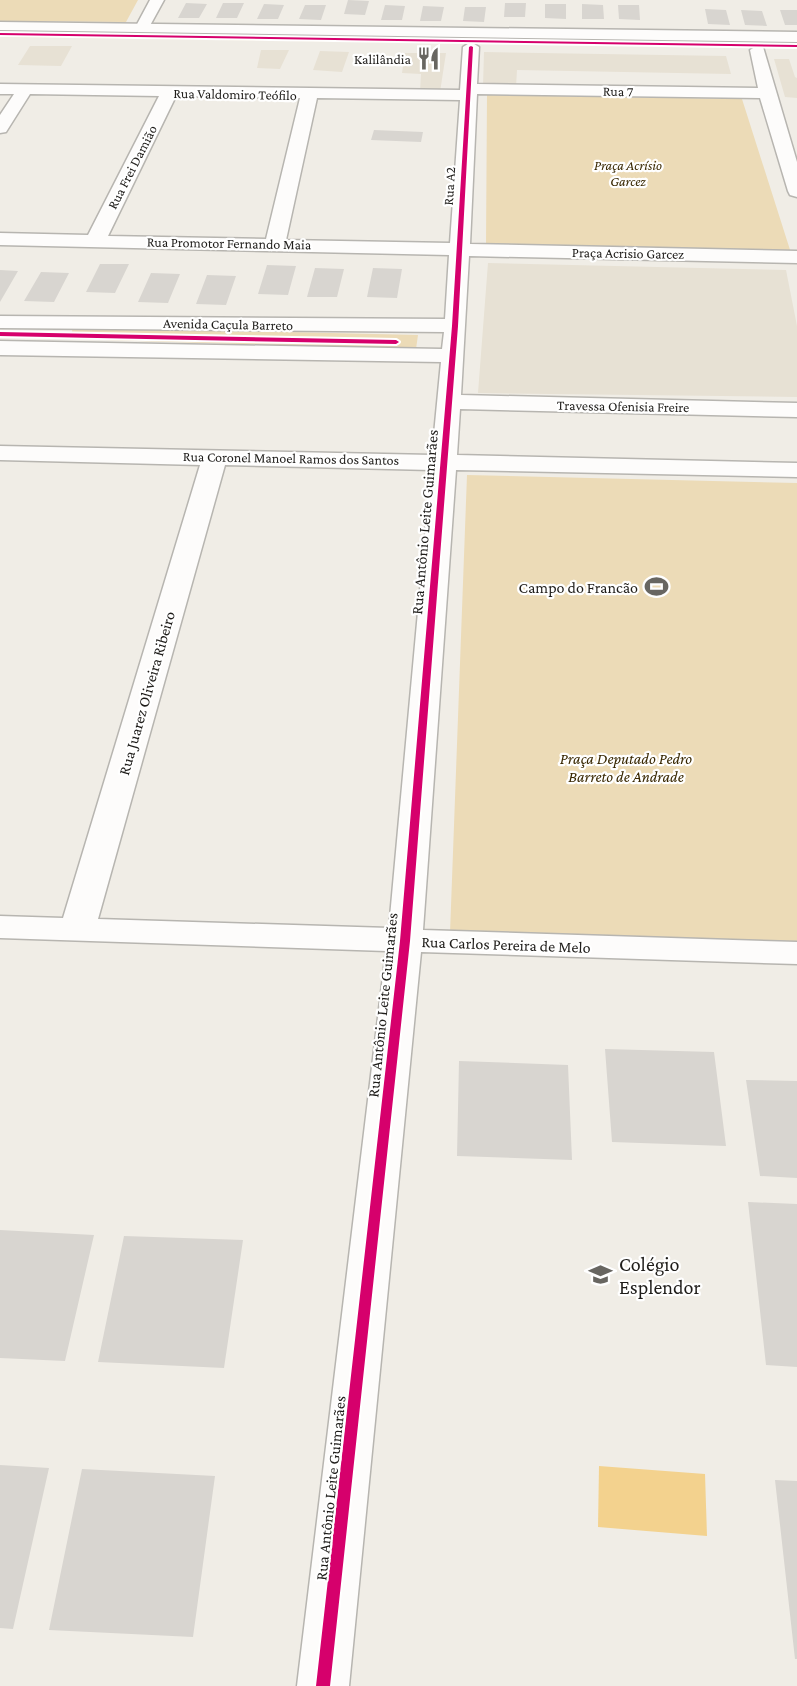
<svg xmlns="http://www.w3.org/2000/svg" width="797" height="1686" viewBox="0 0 797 1686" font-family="'Crimson Pro',serif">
<rect width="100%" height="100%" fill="#f0ede6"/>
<path fill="#e7e1d4" d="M30,46H72L61,66L18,65Z
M261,50H289L280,69L257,68Z
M320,51L349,52L342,72L313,70Z
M484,52L726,56L731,74L517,70L516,87L483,86Z
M405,53H446L440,92H420L421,74L402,73Z
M774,59H789L795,77L797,78V98L785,97Z
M488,263L786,270L797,326V397L478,393Z"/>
<path fill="#ecdbb7" d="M0,0H138L126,22L0,21Z
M0,28L797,39V48L0,37Z
M487,95L742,99L791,253L486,244Z
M73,327L418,335L416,349L70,339Z
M467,475L797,483V944L450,933Z"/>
<path fill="#f3d28e" d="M599,1466L705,1474L707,1536L598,1527Z"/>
<path fill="#d8d5d0" d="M348,0L369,1L365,15L344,14Z
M186,3L207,4L199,18H178Z
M223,3H244L237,18H216Z
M505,3H526L525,17H504Z
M264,4L284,5L278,19H257Z
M545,4H566V19L545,18Z
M582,4L603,5L604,19H582Z
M305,5H326L321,20L299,19Z
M385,5L405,6L402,20H381Z
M618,5H639L640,20L619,19Z
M423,6L444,7L441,21H420Z
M465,7H486L484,22L463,21Z
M705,9L726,10L730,25L708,24Z
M741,10L762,11L767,26L745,25Z
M780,10H797V25H785Z
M374,130L423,132L421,142L371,140Z
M100,264H129L115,293L86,292Z
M267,265L296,266L288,295L258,294Z
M315,268L344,269L337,297H307Z
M373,268L402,269L397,298L367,297Z
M0,270L18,271L0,302Z
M41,272L69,273L54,302L24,301Z
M151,273L180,274L168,303L138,302Z
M207,275L236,276L226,305L196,304Z
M605,1049L714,1052L726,1146L612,1142Z
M459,1061L568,1065L572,1160L457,1156Z
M746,1080L797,1081V1178L760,1176Z
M748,1202L797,1204V1367L766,1365Z
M0,1230L94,1235L65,1361L0,1358Z
M124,1236L243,1240L224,1368L98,1362Z
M0,1465L49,1468L13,1629L0,1628Z
M82,1469L215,1476L193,1637L49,1630Z
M775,1480L797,1481V1659H795Z"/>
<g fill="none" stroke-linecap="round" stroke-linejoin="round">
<defs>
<path id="minor" d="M150,0H164L147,31H137L135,28Z
M471,42L479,47L477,84L758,88L750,50L758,45L763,47L797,162V197L790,195L788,191L760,98L477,94L470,244L797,251V263L469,256L461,395L797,403V417L460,409L457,455L797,463V477L456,470L423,930L797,942V964L421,952L349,1686H297L386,951L0,938V916L63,918L200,465L0,460V446L432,455L441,362L0,355V341L442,349L444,332L0,328V316L445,319L449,255L0,245V233L88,235L159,96L30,94L6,132L0,133V115L14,94H0V84L460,90L463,47ZM176,96L300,98L266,239L108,236ZM317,98L460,100L450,243L286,240ZM225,465L431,470L389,928L98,919Z"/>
<path id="major" d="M0,22L797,32V42L0,30Z"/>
</defs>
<use href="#minor" stroke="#b7b5b0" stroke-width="3"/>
<use href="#major" stroke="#b7b5b0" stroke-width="3"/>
<use href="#minor" fill="#fdfcfb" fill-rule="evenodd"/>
<use href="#major" fill="#fdfcfb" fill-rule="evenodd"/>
<defs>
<path id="cycleway" d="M0,33L797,45V47L0,35Z
M471,46L473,47L458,326L410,941L330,1686H316L400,941L452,326L469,47Z
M0,332L396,340L399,342L396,344L0,336Z"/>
</defs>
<use href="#cycleway" stroke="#fff" stroke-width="4"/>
<use href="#cycleway" fill="#d6006c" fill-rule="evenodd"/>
</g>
<defs>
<symbol id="restaurant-bare" viewBox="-9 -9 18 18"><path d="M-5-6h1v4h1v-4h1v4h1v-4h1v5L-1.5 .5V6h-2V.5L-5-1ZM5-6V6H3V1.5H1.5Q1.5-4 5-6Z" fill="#686661" stroke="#fff" stroke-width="2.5" paint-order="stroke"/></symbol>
<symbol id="stadium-bare" viewBox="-9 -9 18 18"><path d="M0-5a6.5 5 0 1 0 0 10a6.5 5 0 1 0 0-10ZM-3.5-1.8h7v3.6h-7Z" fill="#686661" stroke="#fff" stroke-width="2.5" paint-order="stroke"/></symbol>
<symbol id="school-bare" viewBox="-9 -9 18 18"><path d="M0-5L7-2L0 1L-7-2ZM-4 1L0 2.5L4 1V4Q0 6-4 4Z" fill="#686661" stroke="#fff" stroke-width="2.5" paint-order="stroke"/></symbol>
</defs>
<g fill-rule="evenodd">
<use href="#restaurant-bare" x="412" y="42" width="33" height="33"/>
<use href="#stadium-bare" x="640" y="570" width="33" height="33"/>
<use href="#school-bare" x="584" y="1258" width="33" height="33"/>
</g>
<g text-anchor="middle" stroke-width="4.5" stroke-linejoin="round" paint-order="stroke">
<g font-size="14" fill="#1f1d1a" stroke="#fff" text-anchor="end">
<text x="411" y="64">Kalilândia</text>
</g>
<g font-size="14" fill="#1f1d1a" stroke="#fff">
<text transform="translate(618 91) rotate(1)" y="5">Rua 7</text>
<text transform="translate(235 94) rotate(1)" y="5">Rua Valdomiro Teófilo</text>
<text transform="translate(132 167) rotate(-63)" y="5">Rua Frei Damião</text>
<text transform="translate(449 186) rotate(-86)" y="5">Rua A2</text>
<text transform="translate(229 243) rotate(1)" y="5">Rua Promotor Fernando Maia</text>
<text transform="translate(628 253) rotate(1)" y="5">Praça Acrisio Garcez</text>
<text transform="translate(228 324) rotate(1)" y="5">Avenida Caçula Barreto</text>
<text transform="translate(623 406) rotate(1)" y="5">Travessa Ofenisia Freire</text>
<text transform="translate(291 458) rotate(1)" y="5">Rua Coronel Manoel Ramos dos Santos</text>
</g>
<g font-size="14" font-style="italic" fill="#382700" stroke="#fff">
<text x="628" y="170">Praça Acrísio<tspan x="628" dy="16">Garcez</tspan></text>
</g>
<g font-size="16" fill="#1f1d1a" stroke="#fff">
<text transform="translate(424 522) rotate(-85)" y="6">Rua Antônio Leite Guimarães</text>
<text transform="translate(146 693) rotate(-74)" y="6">Rua Juarez Oliveira Ribeiro</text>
<text transform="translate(506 944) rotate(2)" y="6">Rua Carlos Pereira de Melo</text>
<text transform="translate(382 1005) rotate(-84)" y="6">Rua Antônio Leite Guimarães</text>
<text transform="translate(330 1488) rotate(-84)" y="6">Rua Antônio Leite Guimarães</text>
</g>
<g font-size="16" fill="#1f1d1a" stroke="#fff" text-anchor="end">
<text x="638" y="593">Campo do Francão</text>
</g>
<g font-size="16" font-style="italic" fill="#382700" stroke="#fff">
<text x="626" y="764">Praça Deputado Pedro<tspan x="626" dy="18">Barreto de Andrade</tspan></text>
</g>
<g font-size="20" fill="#1f1d1a" stroke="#fff" text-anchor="start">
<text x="619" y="1271">Colégio<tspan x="619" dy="23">Esplendor</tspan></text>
</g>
</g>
</svg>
